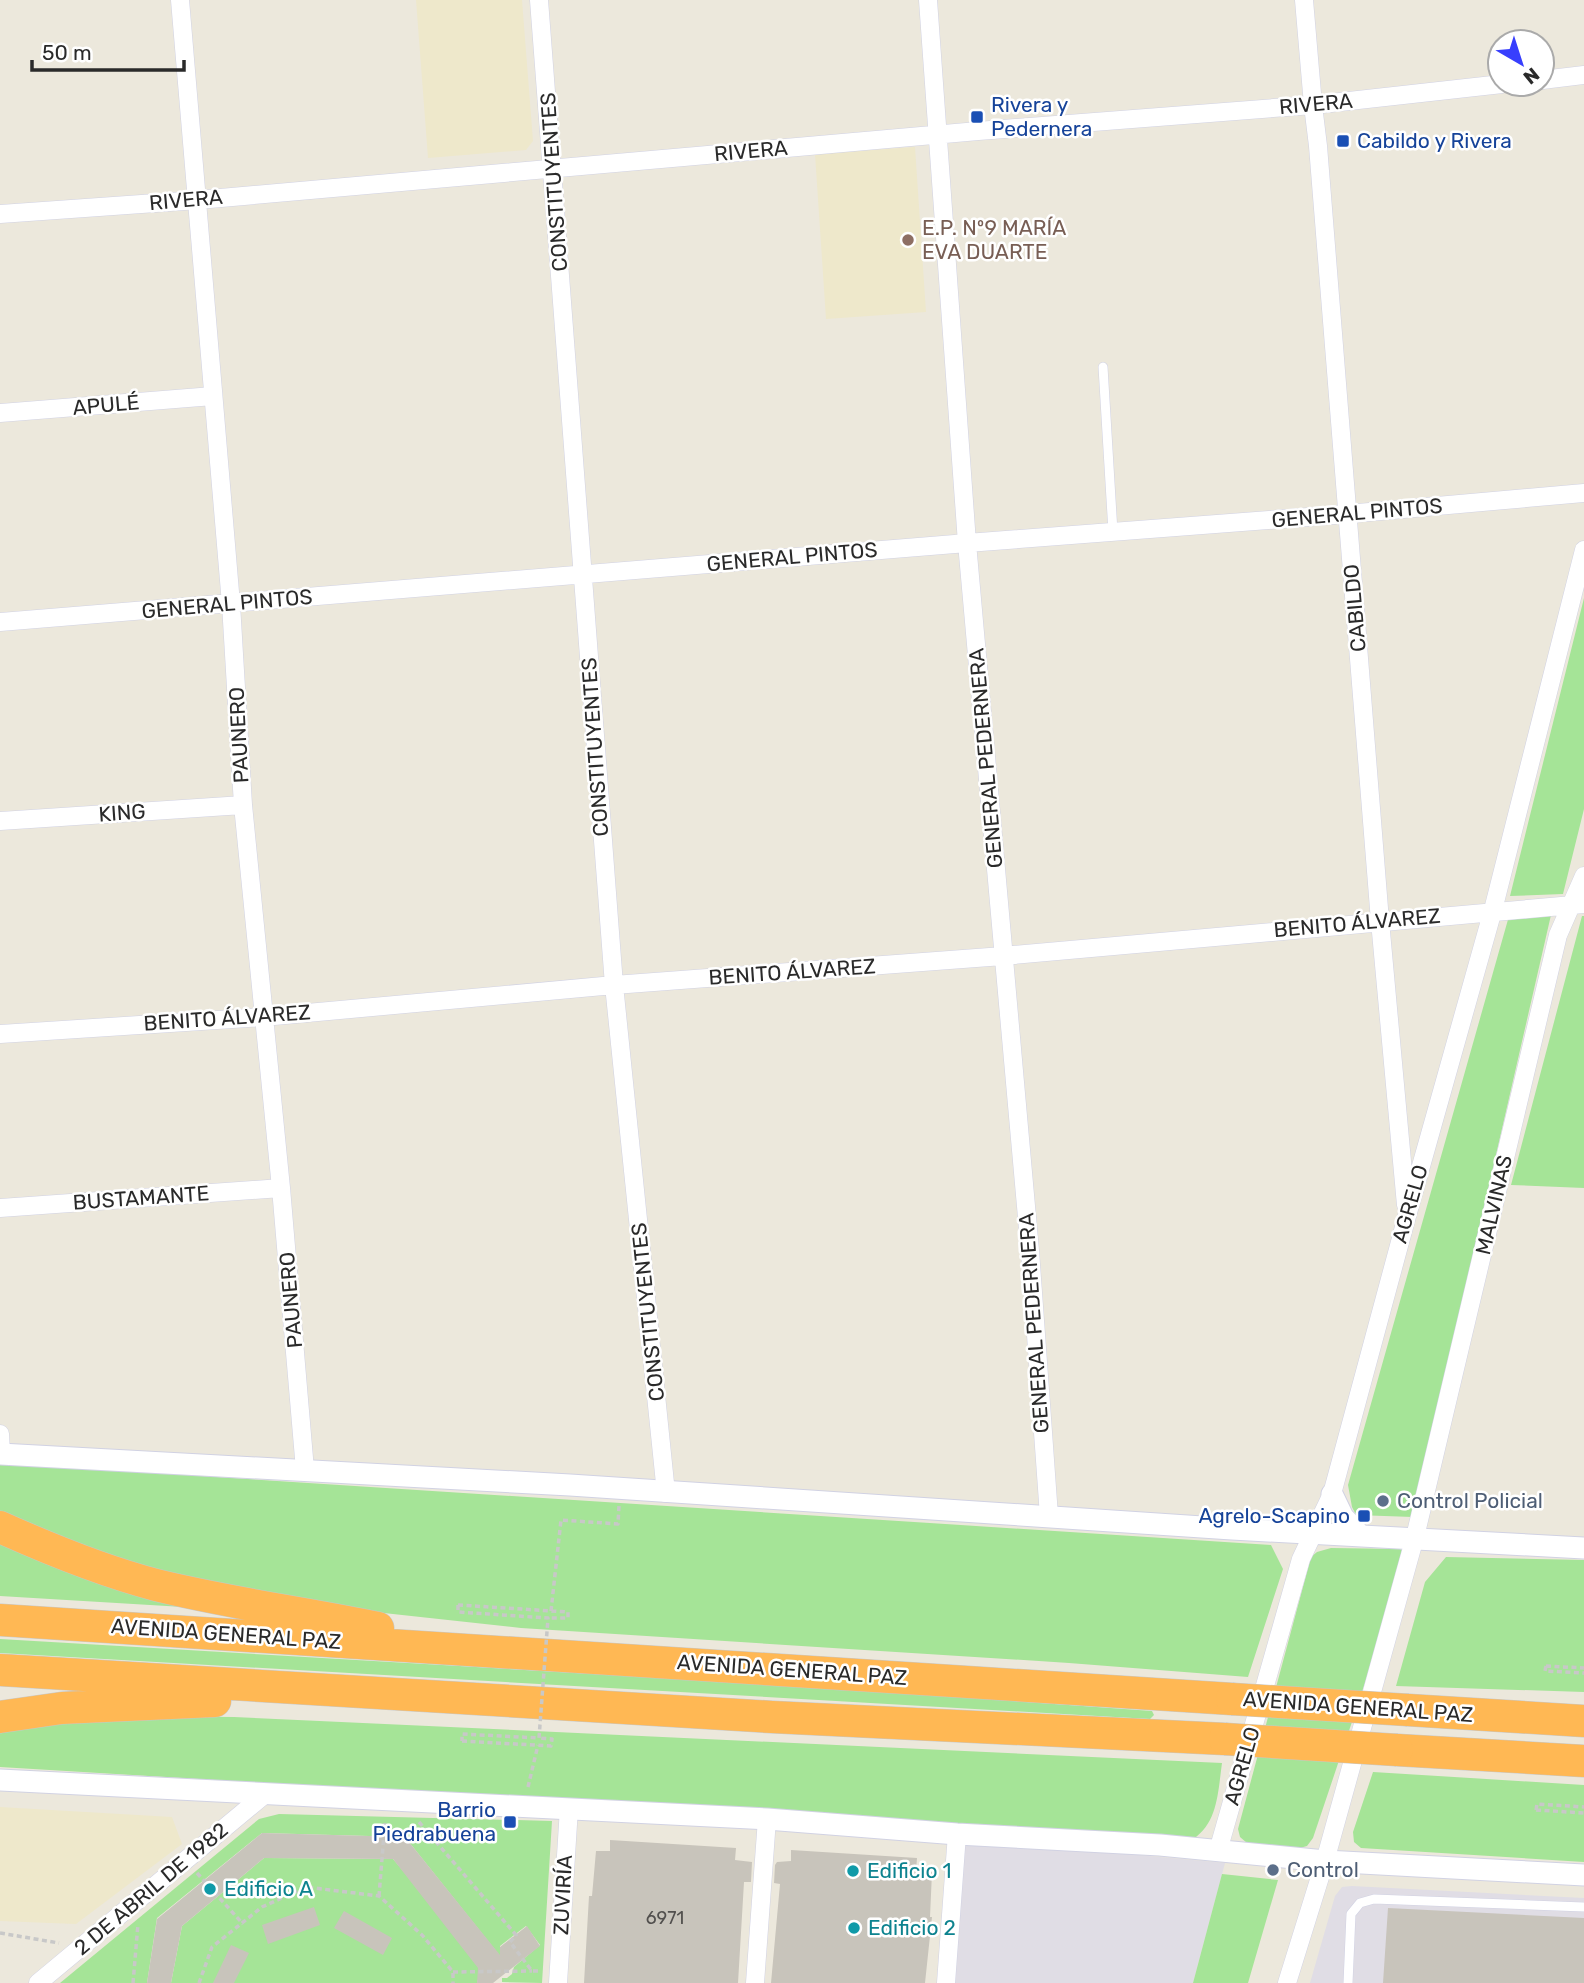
<svg xmlns="http://www.w3.org/2000/svg" width="1584" height="1983" viewBox="0 0 1584 1983" font-family="Rubik,sans-serif">
<rect width="100%" height="100%" fill="#ece8dc"/>
<path fill="#e0dde5" d="M975,1840L1225,1863L1193,1983H951L961,1849Z
M1352,1886L1584,1898V1983H1310L1335,1896L1342,1887Z"/>
<path fill="#eee8cb" d="M416,0H522L533,141L526,150L428,158Z
M915,147L926,312L826,319L815,154Z
M0,1807L172,1817L182,1844L76,1924L0,1921Z"/>
<path fill="#a5e497" d="M1584,598V809L1563,894L1510,896Z
M1551,915L1413,1517L1356,1515L1352,1507L1348,1485L1509,916Z
M1582,916H1584V1188L1511,1185Z
M0,1463L1271,1545L1283,1569L1248,1677L1069,1663L521,1628L347,1609L141,1569L0,1515Z
M0,1537L200,1608L0,1596Z
M1331,1548L1400,1549L1406,1553L1405,1564L1313,1838L1307,1846L1296,1849L1247,1843L1240,1837L1238,1829L1311,1557L1317,1552Z
M1446,1557L1584,1560V1692L1396,1686L1425,1582Z
M0,1639L833,1688L1152,1711L1154,1715L1150,1719L0,1653Z
M116,1716L234,1717L1222,1763C1218,1791 1218,1823 1193,1839L0,1767V1726Z
M1373,1772L1584,1785V1862L1361,1848L1354,1842L1353,1832Z
M279,1814L552,1821L542,1983L502,1982V1978H507L512,1974L514,1967L540,1945L526,1926L500,1946V1956L405,1837L262,1833L157,1918L147,1983H60L259,1819Z
M264,1858L393,1859L482,1964L477,1983H171L182,1926Z
M1222,1874L1278,1880L1248,1983H1193Z"/>
<path fill="#c8c4bb" d="M262,1833L405,1837L500,1955V1947L527,1926L540,1946L493,1983H477L478,1968L393,1859L264,1858L182,1926L171,1983H147L157,1919Z
M610,1840L736,1848L735,1860L752,1862L751,1882H744L738,1983H584L589,1896H592L596,1851H610Z
M791,1850L917,1858L916,1871L932,1872L930,1917H932L925,1983H771L780,1884L774,1883L775,1865L777,1862L791,1861Z
M314,1907L320,1925L268,1944L262,1925Z
M1388,1908L1584,1918V1983H1383Z
M344,1911L392,1938L383,1955L334,1928Z
M231,1945L249,1953L234,1983H213Z"/>
<g fill="none" stroke-linecap="round" stroke-linejoin="round">
<defs>
<path id="service" d="M1103,367L1113,532
M1348,1983L1351,1914L1360,1903L1374,1899L1584,1907"/>
<path id="minor" d="M180,0L231,604L243,805L281,1188L305,1470
M539,0L614,985L666,1493
M928,0L967,543L1030,1251L1049,1516
M1304,0L1313,105L1318,146L1380,921L1406,1205
M1542,80L1584,75
M0,214L198,200L978,131L1313,105L1502,84
M0,413L213,396
M0,622L967,543L1347,514L1584,493
M0,821L243,805
M0,1034L263,1017L614,985L1003,956L1584,904
M0,1208L281,1188
M0,1434L1,1454
M1218,1851L1301,1559L1332,1494L1407,1216L1493,910L1584,550
M38,1983L264,1795
M558,1983L569,1808
M755,1983L767,1819
M946,1983L957,1834
M1287,1983L1325,1861L1415,1537L1558,935L1584,876"/>
<path id="tertiary" d="M0,1454L570,1485L1232,1529L1584,1548
M1332,1494L1343,1517L1361,1536
M0,1780L767,1819L957,1834L1160,1845L1325,1861L1584,1875"/>
<path id="motorway" d="M0,1527C51,1550 103,1571 156,1585C229,1603 305,1613 378,1628
M0,1620L1232,1699
M0,1670L772,1717L1225,1739
M1408,1710L1584,1721
M0,1717L62,1708L215,1701
M1397,1750L1584,1761"/>
</defs>
<use href="#service" stroke="#d1d2e3" stroke-width="10"/>
<use href="#minor" stroke="#d1d2e3" stroke-width="19"/>
<use href="#tertiary" stroke="#d1d2e3" stroke-width="23"/>
<use href="#motorway" stroke="#c8c8c8" stroke-width="33"/>
<path stroke="#c8c8c8" stroke-width="3.5" stroke-dasharray="5 3.5" stroke-linecap="butt" d="M458,1605L568,1612V1618H548
M551,1611L561,1520L618,1524L619,1506
M1546,1666L1545,1671L1584,1673
M1546,1666L1584,1668
M462,1741L551,1746L552,1739L539,1738
M528,1787L538,1745
M1536,1810L1537,1804L1584,1807
M1536,1810L1584,1813
M419,1822L516,1935L510,1942L532,1971H540
M197,1873L243,1924
M379,1896L385,1821
M0,1933L59,1943
M453,1972L532,1971
M133,1983L138,1924
M199,1983L212,1947L262,1907L306,1887L379,1896L422,1935L453,1972V1983"/>
<use href="#service" stroke="#fff" stroke-width="9"/>
<use href="#minor" stroke="#fff" stroke-width="18"/>
<use href="#tertiary" stroke="#fff" stroke-width="21"/>
<use href="#motorway" stroke="#ffb854" stroke-width="32"/>
<defs>
<path id="motorway-bridge" d="M1232,1699L1408,1710
M1225,1739L1397,1750"/>
</defs>
<use href="#motorway-bridge" stroke="#c8c8c8" stroke-width="33" stroke-linecap="butt"/>
<path stroke="#c8c8c8" stroke-width="3.5" stroke-dasharray="5 3.5" stroke-linecap="butt" d="M458,1605V1612L548,1618L539,1738L462,1734V1741"/>
<use href="#motorway-bridge" stroke="#ffb854" stroke-width="32"/>
</g>
<g fill="#1a4fb4" stroke="#fff" stroke-width="2.5">
<rect x="970" y="110" width="14" height="14" rx="3.5"/>
<rect x="1336" y="134" width="14" height="14" rx="3.5"/>
<rect x="1357" y="1509" width="14" height="14" rx="3.5"/>
<rect x="503" y="1815" width="14" height="14" rx="3.5"/>
</g>
<circle fill="#8d6e63" stroke="#fff" stroke-width="2.5" cx="908" cy="240" r="7"/>
<g fill="#5c6f8a" stroke="#fff" stroke-width="2.5">
<circle cx="1383" cy="1501" r="7"/>
<circle cx="1273" cy="1870" r="7"/>
</g>
<g fill="#0f9aa8" stroke="#fff" stroke-width="2.5">
<circle cx="853" cy="1871" r="7"/>
<circle cx="210" cy="1889" r="7"/>
<circle cx="854" cy="1928" r="7"/>
</g>
<g text-anchor="middle" stroke-width="5" stroke-linejoin="round" paint-order="stroke">
<g font-size="18" fill="#52504e">
<text x="665" y="1924">6971</text>
</g>
<g font-size="21" fill="#2a2a2a" stroke="#fff">
<text transform="translate(1316 104) rotate(-5)" y="7">RIVERA</text>
<text transform="translate(751 151) rotate(-5)" y="7">RIVERA</text>
<text transform="translate(554 182) rotate(-94)" y="7">CONSTITUYENTES</text>
<text transform="translate(186 200) rotate(-5)" y="7">RIVERA</text>
<text transform="translate(106 405) rotate(-5)" y="7">APULÉ</text>
<text transform="translate(1357 513) rotate(-5)" y="7">GENERAL PINTOS</text>
<text transform="translate(792 557) rotate(-5)" y="7">GENERAL PINTOS</text>
<text transform="translate(227 604) rotate(-5)" y="7">GENERAL PINTOS</text>
<text transform="translate(1355 608) rotate(-95)" y="7">CABILDO</text>
<text transform="translate(239 735) rotate(-93)" y="7">PAUNERO</text>
<text transform="translate(595 747) rotate(-94)" y="7">CONSTITUYENTES</text>
<text transform="translate(986 758) rotate(-95)" y="7">GENERAL PEDERNERA</text>
<text transform="translate(122 813) rotate(-4)" y="7">KING</text>
<text transform="translate(1357 923) rotate(-5)" y="7">BENITO ÁLVAREZ</text>
<text transform="translate(792 972) rotate(-4)" y="7">BENITO ÁLVAREZ</text>
<text transform="translate(227 1018) rotate(-4)" y="7">BENITO ÁLVAREZ</text>
<text transform="translate(141 1198) rotate(-4)" y="7">BUSTAMANTE</text>
<text transform="translate(1410 1204) rotate(-74)" y="7">AGRELO</text>
<text transform="translate(1494 1205) rotate(-77)" y="7">MALVINAS</text>
<text transform="translate(291 1300) rotate(-95)" y="7">PAUNERO</text>
<text transform="translate(648 1312) rotate(-96)" y="7">CONSTITUYENTES</text>
<text transform="translate(1034 1323) rotate(-94)" y="7">GENERAL PEDERNERA</text>
<text transform="translate(226 1634) rotate(4)" y="7">AVENIDA GENERAL PAZ</text>
<text transform="translate(792 1670) rotate(4)" y="7">AVENIDA GENERAL PAZ</text>
<text transform="translate(1358 1707) rotate(4)" y="7">AVENIDA GENERAL PAZ</text>
<text transform="translate(1242 1766) rotate(-74)" y="7">AGRELO</text>
<text transform="translate(151 1889) rotate(-40)" y="7">2 DE ABRIL DE 1982</text>
<text transform="translate(563 1895) rotate(-87)" y="7">ZUVIRÍA</text>
</g>
<g font-size="21" fill="#164399" stroke="#fff" text-anchor="start">
<text x="991" y="112">Rivera y<tspan x="991" dy="24">Pedernera</tspan></text>
<text x="1357" y="148">Cabildo y Rivera</text>
<text x="1350" y="1523" text-anchor="end">Agrelo-Scapino</text>
<text x="496" y="1817" text-anchor="end">Barrio<tspan x="496" dy="24">Piedrabuena</tspan></text>
</g>
<g font-size="21" fill="#785e54" stroke="#fff" text-anchor="start">
<text x="922" y="235">E.P. Nº9 MARÍA<tspan x="922" dy="24">EVA DUARTE</tspan></text>
</g>
<g font-size="21" fill="#4e5e75" stroke="#fff" text-anchor="start">
<text x="1397" y="1508">Control Policial</text>
<text x="1287" y="1877">Control</text>
</g>
<g font-size="21" fill="#0d838f" stroke="#fff" text-anchor="start">
<text x="867" y="1878">Edificio 1</text>
<text x="224" y="1896">Edificio A</text>
<text x="868" y="1935">Edificio 2</text>
</g>
</g>
<g transform="translate(1521 63) rotate(141)"><circle r="33" fill="#ffffff" stroke="#aaaaaa" stroke-width="2"/>
<path d="M0-5L12 26L0 18L-12 26Z" fill="#383ffd"/>
<text y="-10" font-size="19" font-weight="bold" text-anchor="middle" fill="#2a2a2a">N</text>
</g>
<path d="M32 60v10h152v-10" fill="none" stroke="#2a2a2a" stroke-width="3.5"/>
<text x="42" y="60" font-size="21" fill="#2a2a2a" stroke="#ffffff" stroke-width="5" paint-order="stroke">50 m</text>
</svg>
